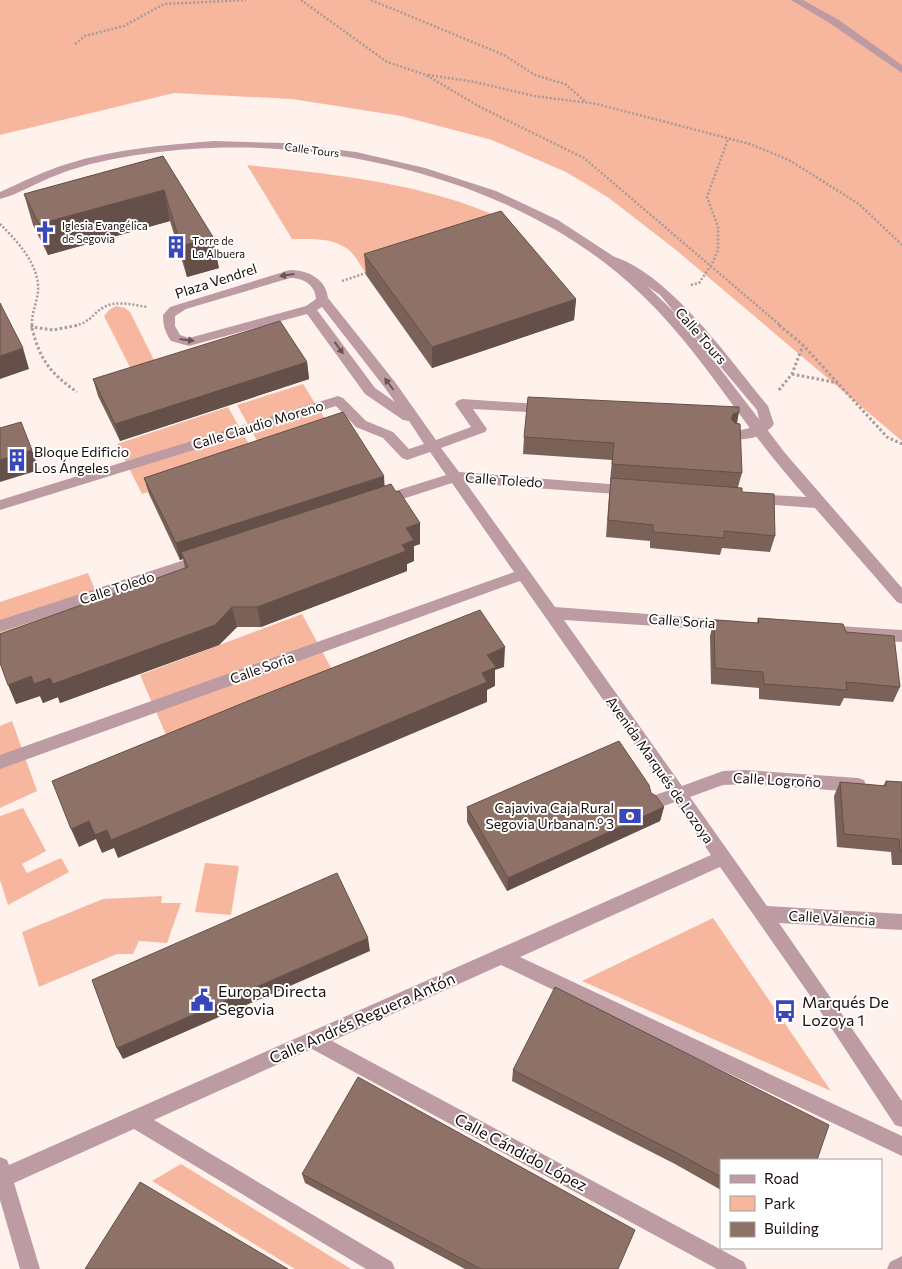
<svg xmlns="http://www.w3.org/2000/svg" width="902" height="1269" viewBox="0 0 902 1269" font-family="Commissioner,sans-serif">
<rect width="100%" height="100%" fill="#fff1ec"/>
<path fill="#f7b79f" d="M0,0H902V441L676,250L609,198L566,172L492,140L401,116L292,99L174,93L0,135Z
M247,165C333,174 425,183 503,219L365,272C360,265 355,255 349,250C333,237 311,239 292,239Z
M116,306L125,308L130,312L160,372L136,379L104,316L109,310Z
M303,384L332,430L264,453L237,405Z
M228,407L255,455L142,494L117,444Z
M88,573L105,614L0,644V602Z
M302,614L337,679L170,744L140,675Z
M12,721L37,791L0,808V726Z
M23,808L46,851L22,864L27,873L61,858L69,872L8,905L0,880V816Z
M205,863L239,866L231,915L195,912Z
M162,896L161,903H181L167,943L139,941L133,954H117L39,987L22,932L103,899Z
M713,918L831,1091L582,981Z
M181,1164L351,1269H295L152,1181Z"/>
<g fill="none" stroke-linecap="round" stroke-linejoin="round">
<path stroke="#a89b97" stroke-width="2.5" stroke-dasharray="2 2" stroke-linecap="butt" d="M301,0L387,62L426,75L480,107L584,158L781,326
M371,0L504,55L535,75L565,84L586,102
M75,44L85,36L124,26L164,4L246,0
M428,75L475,82L534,96L597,104L750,144L789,160L859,204L902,245
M0,224C17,241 40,265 38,291C37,303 31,314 32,326
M342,281L369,272
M691,285L699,283L712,264L718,250V227L707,197L728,139
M75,326C92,321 92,314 104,307C117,300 134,305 147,307"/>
<path stroke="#a89b97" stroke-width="3" stroke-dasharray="2.5 2.5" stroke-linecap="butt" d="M32,325V327L53,330L79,325
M779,325L803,345L887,437L902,444
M32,328C40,360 50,373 77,392
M792,374L838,383
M779,390L792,374L803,345"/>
<path fill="#bc9ca2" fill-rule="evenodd" d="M609,255C668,271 729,359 768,406L774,424C766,436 745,442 731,438L729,435L731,432L755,427L760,423L757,410L660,295L627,272L605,262L603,259L605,256Z"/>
<path fill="#bc9ca2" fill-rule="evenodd" d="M791,0H803L839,20L902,65V73L831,24Z
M214,141L284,143L356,152L425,168L496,191L558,220L613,256L638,277L674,312L705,349L785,453L902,588V604L897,602L815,508L749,503L747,499L749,495L754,494L806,497C786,474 767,451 749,427C715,381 683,334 641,294C520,176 309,129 144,154C115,158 84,164 57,175C38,182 19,194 0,199V192C22,182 44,171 67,164C114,149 164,145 214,141Z
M290,270C308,270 326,279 328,298L395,382L436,440L471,427L455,404L457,401L462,399L552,405L554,408L552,411L547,413L473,409L487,429L485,432L441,448L459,472L634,486L636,490L634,494L629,495L466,483L555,607L739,621L741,625L739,629L734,631L564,620L682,786L723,771L746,770L858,778L864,780L866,785L864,790L858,792L746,784L723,785L690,797L767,906L902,914V930L779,923L902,1101V1127L895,1125L811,997L720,867L520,957L902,1136V1156L501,965L332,1041L744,1262L747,1269H717L312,1049L154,1120L392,1262L395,1269H366L134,1129L14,1183L40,1269H20L0,1200V1157L7,1160L9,1165L711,855L675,802L655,809L649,807L647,802L649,797L667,791L520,581L0,769V755L514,572L452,483L381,506L376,505L374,501L376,497L446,475L430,452L407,460L402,458L383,438L356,427L336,406L0,510V500L338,396L343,398L366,421L393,432L409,449L424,444L409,421L403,420L365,394L307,314L189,346L171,341C165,332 163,325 163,315L170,307ZM290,278C304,278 315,285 316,299L306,306L189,338L180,335L175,326V316L186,309ZM322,307L385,388L395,402L375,388L317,310Z
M203,554L208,556L210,560L208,564L0,632V620Z
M839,626L902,630V642L839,638L834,636L832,632L834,628Z
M902,1256V1269H887L890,1262Z"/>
</g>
<path fill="#7b6259" d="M163,156L219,268L187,277L170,221L48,255L33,225L24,194Z
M364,254L576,299L574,320L432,368L366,275Z
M307,362L309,379L120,441L98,396L93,379Z
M737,423L742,473L738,487L742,492L775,536L770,552L722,548L720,555L650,548V541L606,537L609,495L611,481H610L612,460L523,454L524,437Z
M144,478L384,486L396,492L420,523V544L414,546V561L407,564V571L261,627H237L219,645L60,703L58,697L43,703L40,696L16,704L185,568L183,559L180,560L149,494Z
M758,618L846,632L900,687L893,702L844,698L840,706L759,699V688L711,684L710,636L714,620L757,623Z
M886,781L902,782V865H892L891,852L837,847L834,796L840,782L883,786Z
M651,793L664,807L660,821L507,891L467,822V807Z
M513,1070L721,1160V1190L675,1164L512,1081Z
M302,1174L618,1269H465L305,1183Z"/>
<path fill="#645048" d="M164,190L170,221L48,255L39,224Z
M213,237L219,268L187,277L181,246Z
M576,299L574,320L432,368V347Z
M23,348L29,369L0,379V356Z
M307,362L309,379L120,441L115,424Z
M739,412L736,429L731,419L733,414Z
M32,450L39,470L0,482V460Z
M384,476L385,493L181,552L183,559L180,560L176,543Z
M420,523V544L414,546V561L407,564V571L261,627L257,607L402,545L406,528Z
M232,607L237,627L219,645L60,703L58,697L43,703L40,696L16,704L8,685L31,676L50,678Z
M505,647L504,667L495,670V686L487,690V702L118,858L114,848L102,853L96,839L79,847L71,829L89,821L482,673L487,655Z
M664,807L660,821L507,891L508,878Z
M368,938L370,951L123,1059L117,1048Z"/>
<path fill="#8f7267" stroke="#645048" d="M163,156L213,237L181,246L164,190L39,224L24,194Z
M501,211L576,299L432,347L364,254Z
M0,303L23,348L0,356Z
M280,321L307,362L115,424L93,379Z
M528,397L739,407V412L733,414L731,419L735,423L740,424L742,473L612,464L614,443L524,437Z
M343,412L384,476L176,543L144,478Z
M21,422L32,450L0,460V428Z
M611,478L742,488V492L774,494L775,536L724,531V538L653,532V525L608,520Z
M391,484L396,492L399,491L420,523L406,528L414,540L402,545L406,551L257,607H232L215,625L53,684L50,678L34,684L31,676L8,685L0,663V634L188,567L181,552Z
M480,610L505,647L487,655L496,667L482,673L487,682L111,840L107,830L95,835L89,821L71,829L52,781L253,699Z
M758,618L843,624L846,632L894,636L900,687L846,682L847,690L764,684L763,672L715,668L714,620L759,623Z
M619,741L649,785L651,793L656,796L664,807L508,878L467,807Z
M886,781L902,782V851H900L899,839L844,834L840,782L886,786Z
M337,873L368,938L117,1048L92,980Z
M555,987L829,1125L817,1160H721V1177L679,1154L513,1070Z
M358,1077L635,1230L618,1269H481L302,1174Z
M140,1182L288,1269H85Z"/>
<defs><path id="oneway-solid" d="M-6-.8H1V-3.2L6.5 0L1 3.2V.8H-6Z" transform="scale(1.25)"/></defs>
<g fill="#6a5456">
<use href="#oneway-solid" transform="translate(287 275) rotate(172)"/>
<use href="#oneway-solid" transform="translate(187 340) rotate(7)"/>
<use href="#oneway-solid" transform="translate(339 348) rotate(54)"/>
<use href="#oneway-solid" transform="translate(389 384) rotate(-127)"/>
</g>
<defs>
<symbol id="church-bare" viewBox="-9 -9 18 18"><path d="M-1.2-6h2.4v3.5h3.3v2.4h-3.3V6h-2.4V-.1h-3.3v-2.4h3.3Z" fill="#3847ba" stroke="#fff" stroke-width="2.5" paint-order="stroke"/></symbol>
<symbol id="building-bare" viewBox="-9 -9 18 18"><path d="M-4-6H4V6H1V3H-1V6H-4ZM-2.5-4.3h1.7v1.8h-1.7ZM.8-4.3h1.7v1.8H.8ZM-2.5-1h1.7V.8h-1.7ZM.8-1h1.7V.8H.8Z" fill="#3847ba" stroke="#fff" stroke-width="2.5" paint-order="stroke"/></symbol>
<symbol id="bank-bare" viewBox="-9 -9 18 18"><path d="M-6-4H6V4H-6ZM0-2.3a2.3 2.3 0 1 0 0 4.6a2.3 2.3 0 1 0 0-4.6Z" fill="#3847ba" stroke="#fff" stroke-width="2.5" paint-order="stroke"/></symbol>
<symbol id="civic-bare" viewBox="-9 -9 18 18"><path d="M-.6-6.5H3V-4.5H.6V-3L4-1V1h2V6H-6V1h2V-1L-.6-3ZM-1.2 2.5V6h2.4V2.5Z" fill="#3847ba" stroke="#fff" stroke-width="2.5" paint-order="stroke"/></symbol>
<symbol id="bus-bare" viewBox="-9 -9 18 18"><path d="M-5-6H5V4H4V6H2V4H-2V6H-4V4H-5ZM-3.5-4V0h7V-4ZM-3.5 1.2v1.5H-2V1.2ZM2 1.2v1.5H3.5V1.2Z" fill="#3847ba" stroke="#fff" stroke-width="2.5" paint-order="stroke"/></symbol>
</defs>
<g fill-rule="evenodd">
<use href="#church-bare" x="29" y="216" width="32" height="32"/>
<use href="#building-bare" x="160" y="231" width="32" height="32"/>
<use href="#building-bare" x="1" y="444" width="32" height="32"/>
<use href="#bank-bare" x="614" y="800" width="32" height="32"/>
<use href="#civic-bare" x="186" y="984" width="32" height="32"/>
<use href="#bus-bare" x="769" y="995" width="32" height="32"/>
</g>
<g text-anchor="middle" stroke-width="4" stroke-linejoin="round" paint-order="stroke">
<g font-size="11" fill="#180d09" stroke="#fff">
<text transform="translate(312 150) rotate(7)" y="4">Calle Tours</text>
</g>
<g font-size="11" fill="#180d09" stroke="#fff" text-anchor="start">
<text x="62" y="230">Iglesia Evangélica<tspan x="62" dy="13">de Segovia</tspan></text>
<text x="192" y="245">Torre de<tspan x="192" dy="13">La Albuera</tspan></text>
</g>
<g font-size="14" fill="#180d09" stroke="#fff">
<text transform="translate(216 281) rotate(-18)" y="5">Plaza Vendrel</text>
<text transform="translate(701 336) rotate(49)" y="5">Calle Tours</text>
<text transform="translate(258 425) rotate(-17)" y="5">Calle Claudio Moreno</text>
<text transform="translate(504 480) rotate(4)" y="5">Calle Toledo</text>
<text transform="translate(117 588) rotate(-18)" y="5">Calle Toledo</text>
<text transform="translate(682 621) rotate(4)" y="5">Calle Soria</text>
<text transform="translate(262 668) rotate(-20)" y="5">Calle Soria</text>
<text transform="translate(660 770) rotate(55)" y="5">Avenida Marqués de Lozoya</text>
<text transform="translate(777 780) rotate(3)" y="5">Calle Logroño</text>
<text transform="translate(832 918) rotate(3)" y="5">Calle Valencia</text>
</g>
<g font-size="14" fill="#180d09" stroke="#fff" text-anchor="start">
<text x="34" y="457">Bloque Edificio<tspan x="34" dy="16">Los Ángeles</tspan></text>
<text x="614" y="813" text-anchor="end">Cajaviva Caja Rural<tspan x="614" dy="16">Segovia Urbana n.º 3</tspan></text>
</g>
<g font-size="16" fill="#180d09" stroke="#fff" text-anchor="start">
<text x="218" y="997">Europa Directa<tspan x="218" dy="18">Segovia</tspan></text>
<text x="802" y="1008">Marqués De<tspan x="802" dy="18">Lozoya 1</tspan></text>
</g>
<g font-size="16" fill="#180d09" stroke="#fff">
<text transform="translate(362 1018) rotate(-24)" y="6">Calle Andrés Reguera Antón</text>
<text transform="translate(521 1152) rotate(28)" y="6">Calle Cándido López</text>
</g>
</g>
<rect x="720" y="1159" width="162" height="90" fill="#ffffff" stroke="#a39e9d"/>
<rect x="730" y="1175" width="25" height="8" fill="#bc9ca2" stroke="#a39e9d"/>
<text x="764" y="1184" font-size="15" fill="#180d09">Road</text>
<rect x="730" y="1196" width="25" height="15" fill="#f7b79f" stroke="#a39e9d"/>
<text x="764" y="1209" font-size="15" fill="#180d09">Park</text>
<rect x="730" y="1222" width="25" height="15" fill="#8f7267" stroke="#a39e9d"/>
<text x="764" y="1234" font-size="15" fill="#180d09">Building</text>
</svg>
